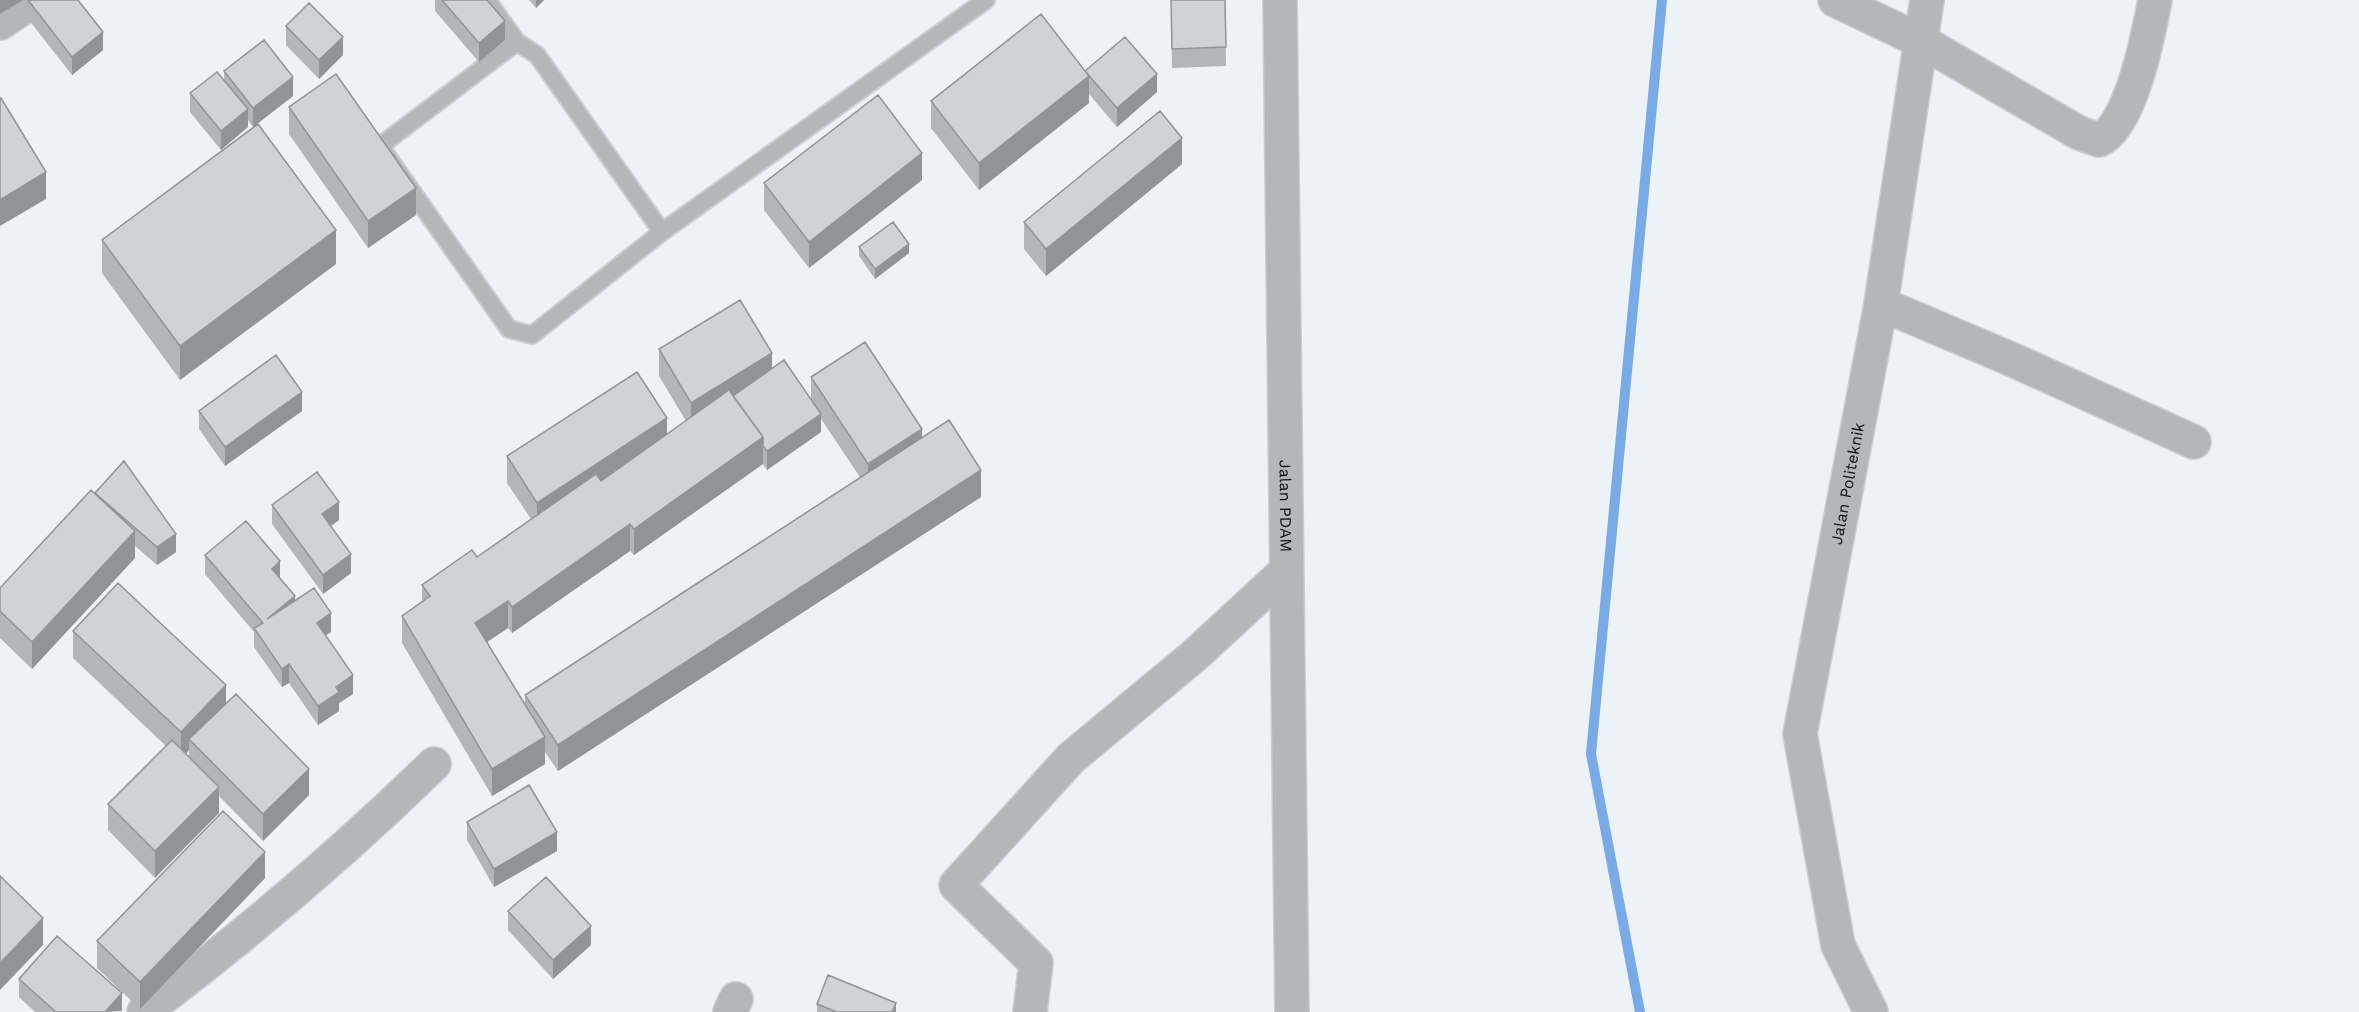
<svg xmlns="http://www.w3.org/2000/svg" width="2359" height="1012" viewBox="0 0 2359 1012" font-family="'Work Sans',sans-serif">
<rect width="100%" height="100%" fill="#edf2f6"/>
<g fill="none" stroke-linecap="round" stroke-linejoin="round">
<path stroke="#78aae5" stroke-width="10" d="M1640,1012L1591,754L1662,0"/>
<defs>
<path id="service" d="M487,0L517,42
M517,42L537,55L662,232L532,335L509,329L380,146Z
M662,232L986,0"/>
<path id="minor" d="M1835,0L1921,41L2079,133L2099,140C2131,127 2149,32 2155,0
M0,23L34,0
M1881,304L2013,360L2194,442
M144,1012C246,935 342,854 434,764
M730,1012L736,999
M1030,1012L1036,963L956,885L1071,758L1194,656L1286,571"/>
<g id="tertiary">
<path id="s1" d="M1280,0L1292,1012"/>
<path id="s2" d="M1871,1012L1838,945L1800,734L1881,304L1927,0"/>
</g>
</defs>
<use href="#service" stroke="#c9cdd1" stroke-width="20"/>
<use href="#minor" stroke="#c9cdd1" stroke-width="36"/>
<use href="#tertiary" stroke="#c9cdd1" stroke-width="36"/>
<use href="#service" stroke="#b4b7b7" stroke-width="16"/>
<use href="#minor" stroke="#b4b7b7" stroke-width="33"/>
<use href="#tertiary" stroke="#b4b7b7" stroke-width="33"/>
</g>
<path fill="#b2b5b9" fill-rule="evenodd" d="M25,0H78L103,50L72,75L25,15Z
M435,0H487L505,40L479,62L435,11Z
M529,0H544L536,8Z
M1171,0H1225L1226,66L1172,68Z
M286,26L343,55L319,79L286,45Z
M224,71L293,96L253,127L248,120V127L221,150L190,112V93L224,81Z
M1085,71L1157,92L1117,127L1089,94V103L979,190L931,128V101Z
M289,107L416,215L368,248L289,134Z
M1182,164L1046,276L1024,249V222Z
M922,180L809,268L764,210V183Z
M102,240L336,264L180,380L102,273Z
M859,247L909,253L875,279L859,256Z
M659,349L772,369L811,400V377L922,437L981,497L558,771L545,752V764L492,796L402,643V616L422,601V585L477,557L531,519L507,483V456L667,434L686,421L659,376ZM821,419L860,477L525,695V705L487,642L508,628L512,633L630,551L634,555L763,464L767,470L821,432Z
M199,411H302L225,466L199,429Z
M95,493L176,552L157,565L135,546V558L32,669L0,638V588L95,495Z
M272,505L339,520L330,526L351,573L323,594L272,524Z
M205,555L280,579L295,601L331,632L326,635L353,694L339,703V711L318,725L289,683L282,687L254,647V632L205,574Z
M73,631L226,703L309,795L263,841L219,796L155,878L108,830V804L166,746L73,658ZM189,750V757L186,754Z
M467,822L557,851L494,887L467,840Z
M265,878L140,1009L97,968V941Z
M508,911L591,945L553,979L508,930Z
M19,979L122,1011L35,1012L19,997Z
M817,1004L896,1012H817Z"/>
<path fill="#919496" d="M0,0H23L0,14Z
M536,0H544L536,8Z
M505,21V40L479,62V43Z
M103,32V50L72,75V57Z
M343,37V55L319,79V60Z
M1157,74V92L1117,127V108Z
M1089,76V103L979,190V163Z
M293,77V96L253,127V108Z
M248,109V127L221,150V131Z
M1182,138V164L1046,276V249Z
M922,153V180L809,268V242Z
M46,172V199L0,226V200Z
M416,188V215L368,248V221Z
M336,230V264L180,380V346Z
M909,244V253L875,279V269Z
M772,353V380L691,429V403Z
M302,392V411L225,466V447Z
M821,414V432L767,470V451Z
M667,418V445L537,530V503Z
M922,429V456L868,490V464Z
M763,437V464L634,555V529Z
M981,470V497L558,771V745Z
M339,502V520L322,533V514Z
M630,524V551L512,633V607Z
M135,531V558L32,669V642Z
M176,534V552L157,565V547Z
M351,554V573L323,594V575Z
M280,561V580L272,569Z
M295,596V614L267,619Z
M508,601V628L475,650V623Z
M331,613V632L317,641V623Z
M289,664V683L282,687V669Z
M353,675V694L339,703V711L318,725V706L336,687Z
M226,685V711L189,739V750L181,759V732Z
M545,737V764L492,796V769Z
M309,769V795L263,841V814Z
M219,787V813L155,878V851Z
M557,832V851L494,887V869Z
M265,852V878L140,1009V982Z
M43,918V945L0,990V963Z
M591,926V945L553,979V960Z
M122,993V1011L105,1012Z
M896,1003V1012H892Z"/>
<path fill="#cfd3d7" stroke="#919496" stroke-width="1.5" d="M28,0H78L103,32L72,57Z
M442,0H487L505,21L479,43Z
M1171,0H1225L1226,47L1172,49Z
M309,3L343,37L319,60L286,26Z
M1041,14L1089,76L979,163L931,101Z
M1125,37L1157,74L1117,108L1085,71Z
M264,40L293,77L253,108L224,71Z
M217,72L248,109L221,131L190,93Z
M336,74L416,188L368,221L289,107Z
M878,95L922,153L809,242L764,183Z
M0,98H1L46,172L0,200Z
M1160,111L1182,138L1046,249L1024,222Z
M258,124L336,230L180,346L102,240Z
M893,222L909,244L875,269L859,247Z
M740,300L772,353L691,403L659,349Z
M865,342L922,429L868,464L811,377Z
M276,355L302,392L225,447L199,411Z
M784,360L821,414L767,451L763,446V437L733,396Z
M637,372L667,418L537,503L507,456Z
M729,390L763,437L634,529L630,524L512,607L508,601L475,623L545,737L492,769L402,616L430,596L422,585L472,550L477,557L596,474L601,481Z
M949,420L981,470L558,745L525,695Z
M124,461L176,534L157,547L95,493Z
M317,472L339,502L322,514L351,554L323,575L272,505Z
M91,490L135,531L32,642L0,611V588Z
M246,521L280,561L272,569L295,596L267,619L314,588L331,613L317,623L353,675L336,687L339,692L318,706L289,664L282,669L254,628L263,623L205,555Z
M118,583L226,685L181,732L73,631Z
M236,694L309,769L263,814L189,739Z
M172,740L219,787L155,851L108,804Z
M529,785L557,832L494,869L467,822Z
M223,811L265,852L140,982L97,941Z
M0,876L43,918L0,963Z
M546,877L591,926L553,960L508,911Z
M57,936L122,993L105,1012H56L19,979Z
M828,975L896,1003L892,1012H837L817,1004Z"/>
<g text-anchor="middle" stroke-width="6" stroke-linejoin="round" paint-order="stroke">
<g font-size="16" fill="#0c0d0f" stroke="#fff">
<text dy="6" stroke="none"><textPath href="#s2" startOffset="544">Jalan Politeknik</textPath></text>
<text dy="6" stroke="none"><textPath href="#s1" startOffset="506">Jalan PDAM</textPath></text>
</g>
</g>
</svg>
